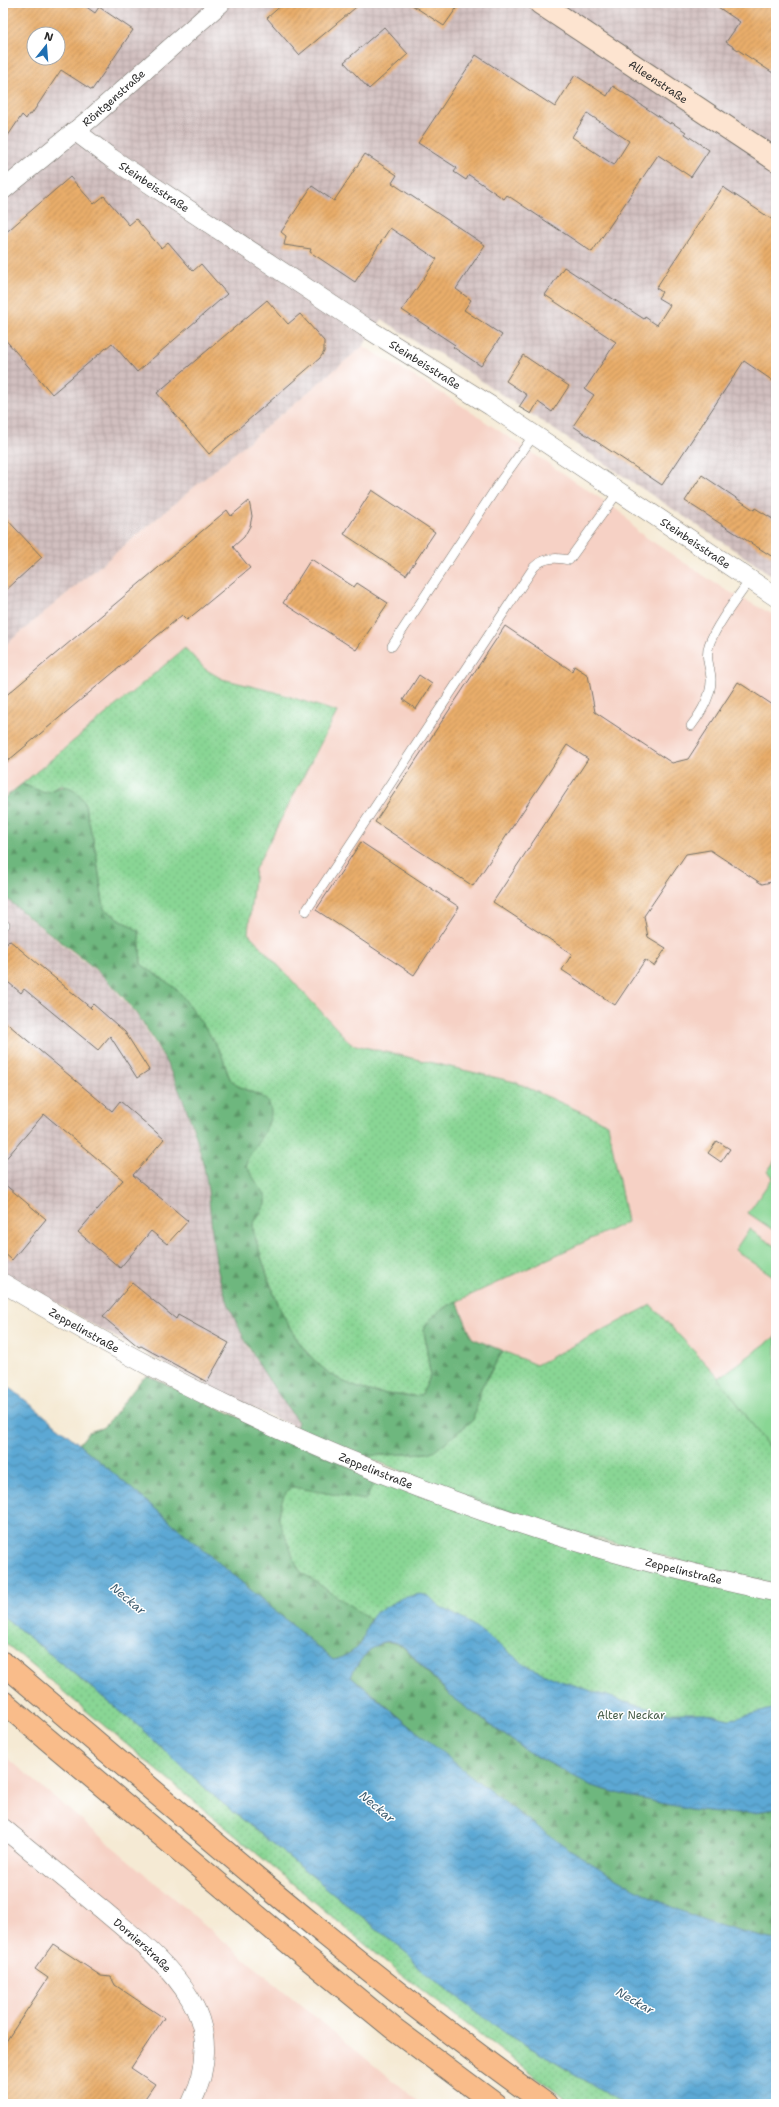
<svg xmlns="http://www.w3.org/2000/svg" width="779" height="2107" viewBox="0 0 779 2107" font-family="'Shantell Sans',sans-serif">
<defs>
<pattern id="industrial-grid" width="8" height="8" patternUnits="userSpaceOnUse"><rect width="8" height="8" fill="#d1bfbf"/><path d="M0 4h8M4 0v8" fill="none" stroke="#b4a4a4"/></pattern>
<pattern id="green-dots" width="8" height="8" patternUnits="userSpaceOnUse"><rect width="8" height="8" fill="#89d694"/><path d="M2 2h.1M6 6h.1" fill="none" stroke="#76b880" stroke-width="1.8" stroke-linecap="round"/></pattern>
<pattern id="forest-firs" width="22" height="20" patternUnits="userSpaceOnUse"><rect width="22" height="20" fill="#6eb77e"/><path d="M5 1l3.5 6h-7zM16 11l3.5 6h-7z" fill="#5b9567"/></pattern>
<pattern id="water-waves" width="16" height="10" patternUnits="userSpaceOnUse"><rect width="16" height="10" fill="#5ca8d4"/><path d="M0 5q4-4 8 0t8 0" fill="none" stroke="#4c89ac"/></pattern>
<pattern id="building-hatch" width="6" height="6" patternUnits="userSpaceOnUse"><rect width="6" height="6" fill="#e9ad6b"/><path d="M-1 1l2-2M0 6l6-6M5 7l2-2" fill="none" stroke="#bd8d58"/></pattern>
</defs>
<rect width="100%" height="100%" fill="#fff"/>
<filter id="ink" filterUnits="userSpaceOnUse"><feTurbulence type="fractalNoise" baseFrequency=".025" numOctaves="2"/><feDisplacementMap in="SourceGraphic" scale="8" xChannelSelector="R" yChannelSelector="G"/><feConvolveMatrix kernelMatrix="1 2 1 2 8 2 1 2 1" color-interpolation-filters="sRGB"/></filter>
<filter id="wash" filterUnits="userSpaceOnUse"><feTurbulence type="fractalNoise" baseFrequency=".012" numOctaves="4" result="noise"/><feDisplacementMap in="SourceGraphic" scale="16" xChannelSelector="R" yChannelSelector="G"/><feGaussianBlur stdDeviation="0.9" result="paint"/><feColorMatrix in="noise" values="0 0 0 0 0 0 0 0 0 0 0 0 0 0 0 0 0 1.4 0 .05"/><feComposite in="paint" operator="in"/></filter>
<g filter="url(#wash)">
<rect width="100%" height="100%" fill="#f5ead4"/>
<path fill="#f6d1c5" d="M363,346L453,400L622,513L638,532L724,589L776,616V1336L719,1378L651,1305L536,1365L472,1338L457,1301L626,1222L515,1082L351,1044L248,933L255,869L336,712L279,692L222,679L205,669L185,649L3,799V647Z
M3,1754L244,1958L421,2104H3Z"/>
<path fill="url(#industrial-grid)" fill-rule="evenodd" d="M3,3H776V578L477,378L432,349L422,346L382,319L363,346L3,647ZM34,34H58V58H34Z
M3,895L25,915L105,978L138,1017L167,1064L184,1102L197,1143L206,1178L217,1265L230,1308L248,1348L298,1422L296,1428L212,1389L95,1326L3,1272Z"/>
<path fill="url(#green-dots)" stroke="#5a8060" d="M185,648L205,669L222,679L275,692L337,712L255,869L248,933L351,1044L515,1082L608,1124L627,1222L445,1307L426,1324L424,1330L430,1373L429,1379L422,1394L417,1396C401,1395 385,1395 369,1391C293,1372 273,1295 253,1230V1224L266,1204V1198L246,1166L247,1160L268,1123L265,1098L234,1084L230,1079L220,1051L141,964L139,931L104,909L96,853L84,801L62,785L45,793L22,784Z
M651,1305L719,1378L776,1457V1584C704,1567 633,1549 562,1528C494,1508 428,1481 363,1456L428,1453L475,1414L481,1388L503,1351L536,1365Z
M145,1377L241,1421L776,1600V1971L577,1855L493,1794L79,1444L89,1432L102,1428L111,1419Z
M3,1616L137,1725L215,1797L504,2032L625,2104H573L541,2081L397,1971L3,1641Z"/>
<path fill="url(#forest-firs)" stroke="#4c7154" d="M22,784L45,793C64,785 71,782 84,801L96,853L104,909L139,931L141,964L174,987L181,994C194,1013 209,1031 220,1052C226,1061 225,1075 233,1082C244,1094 270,1091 271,1112C272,1124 253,1149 247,1160L246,1166L266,1197V1204L253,1224V1230C273,1295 293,1372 369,1391C385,1395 401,1395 417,1396L422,1394L429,1379L430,1373L424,1330C428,1317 445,1307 457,1301L472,1338L503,1351L481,1388L473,1420L436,1450L428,1453L363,1456L296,1428L298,1422C265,1376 239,1338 221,1283C211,1249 212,1212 206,1177C196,1128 178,1080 152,1037C139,1016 123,995 105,978C73,948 35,925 3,895V799Z
M148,1376L375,1479L367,1498L364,1500L293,1487C282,1491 279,1510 279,1520L297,1566L301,1572L370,1619C367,1626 366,1634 362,1641C357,1650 343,1659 333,1660L79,1444L89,1432L102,1428L111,1419L141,1380Z
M390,1642L402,1646L450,1696L482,1719L527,1751L592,1786L628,1796L690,1809L738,1814L776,1809V1940C610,1910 476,1780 351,1676C359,1660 370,1642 390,1642Z"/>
<path fill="#89d694" stroke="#5a8060" d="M776,1159V1232L748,1213L773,1177L767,1172Z
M749,1229L776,1247V1278L735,1250Z
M776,1336V1457L719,1378Z"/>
<path fill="url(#water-waves)" stroke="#446a80" d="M3,1382L79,1444L333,1660L338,1659L352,1652L362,1642L367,1626L375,1613L402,1598L421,1594L429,1596L439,1606L473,1625L527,1666L558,1680L632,1704L669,1713H705L729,1719L737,1718L776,1708V1809L738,1814L690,1809L628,1796L592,1786L527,1751L454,1699L405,1648C382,1628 360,1658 351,1676C381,1703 413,1728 444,1754C542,1834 649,1916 776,1940V2104H625L504,2032L417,1967L409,1955L215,1797L137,1725L3,1616Z"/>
<g id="blocks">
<path fill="url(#building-hatch)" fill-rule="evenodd" d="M3,3H81L95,13L99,7L133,30L92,90L61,70L31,115L29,114L26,119L22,115L3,143ZM34,34H58V58H34Z
M284,3H361L299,55L267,18Z
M409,3H460L444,26Z
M712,3H776V75L726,42L740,22Z
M384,27L408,54L369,89L344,62Z
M476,55L555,107L575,75L607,96L613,86L670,124L671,122L686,132L685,134L709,150L691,177L658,155L592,252L507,195L504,199L469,175L466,180L454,172L457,168L418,143ZM587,113L629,141L614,165L572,137Z
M365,154L397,175L392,183L485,245L456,289L471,300L464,310L502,335L481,366L453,347L455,345L402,310L437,259L390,228L355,282L310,252L311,249L284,245L286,236L281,232L312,186L334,201Z
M70,177L94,204L104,196L129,225L136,219L161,248L168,242L193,271L201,264L227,294L137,372L112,343L52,394L3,337V235Z
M723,187L776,222V383L744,361L662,485L573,426L594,395L585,389L616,342L545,295L564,267L644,319L645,317L657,325L670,305L658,298L662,292L656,288Z
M267,300L288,324L300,314L324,341V352L320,358L209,454L157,393Z
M523,355L569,386L552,412L538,402L531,414L519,407L527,395L506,381Z
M702,475L754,510L755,508L776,521V559L685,501Z
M372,490L435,532L406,575L344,534Z
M249,501L252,516L250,526L244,537L233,547L250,568L187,620L182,615L3,765V698L227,510L231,516Z
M3,515L42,557L3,593Z
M311,559L354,587L357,583L388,603L356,650L283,603Z
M505,626L572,671L574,666L588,675L595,712L672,763L688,759L738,682L776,707V881L762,884L710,850L686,854L644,916L648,937L666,948L654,966L645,960L615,1005L562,970L572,954L493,902L588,759L567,745L473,886L375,822Z
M419,675L432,684L416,709L403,700Z
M361,842L459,907L414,975L316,910Z
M9,940L92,1009L90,1007L93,1004L125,1032L149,1070L137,1078L110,1036L98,1050L24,989L21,993L3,978V948Z
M3,1020L112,1111L120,1101L164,1139L133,1175L188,1221L167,1244L151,1231L120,1268L78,1232L123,1180L44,1114L3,1162Z
M717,1141L730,1149L721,1162L708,1153Z
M3,1183L46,1219L12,1260L3,1252Z
M132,1283L176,1319L178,1315L229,1343L207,1382L141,1346L139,1347L103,1317Z
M53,1944L101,1976L111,1977L115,1985L164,2018L131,2068L155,2084L141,2104H3V2046L48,1978L35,1969Z"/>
</g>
</g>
<g filter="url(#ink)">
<use href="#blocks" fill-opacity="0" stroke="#726e66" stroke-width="1"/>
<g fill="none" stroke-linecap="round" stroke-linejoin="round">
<defs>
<path id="lane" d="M392,646L500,482L534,435
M691,726C701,713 712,696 711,678C710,666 705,658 709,645C715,626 738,597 750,580
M306,911L534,567C544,557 556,557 569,560L618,492
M3,927L5,925"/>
<g id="street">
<path id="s1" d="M75,131L111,158L365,327L491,406L776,597"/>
<path id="s2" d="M3,190L91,118L221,3"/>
<path id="s3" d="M3,1283C80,1329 158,1373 239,1411C410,1492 591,1554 776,1592"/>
<path id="s4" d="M3,1828C37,1856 70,1883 104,1911C165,1963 235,2014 191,2104"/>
</g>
<g id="secondary">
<path id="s5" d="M540,3L776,160"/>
</g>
<path id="highway" d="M3,1663C181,1813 356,1969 546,2104
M3,1702L300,1952L393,2028L495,2104"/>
</defs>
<use href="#lane" stroke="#726e66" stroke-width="10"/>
<use href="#street" stroke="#726e66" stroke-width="20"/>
<use href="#secondary" stroke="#726e66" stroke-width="24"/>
<use href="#highway" stroke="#726e66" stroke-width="24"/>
<use href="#lane" stroke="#fff" stroke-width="9"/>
<use href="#street" stroke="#fff" stroke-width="19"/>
<use href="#secondary" stroke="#fde4d0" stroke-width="22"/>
<use href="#highway" stroke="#f9bc8a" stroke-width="22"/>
</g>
</g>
<g text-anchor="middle" stroke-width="3" stroke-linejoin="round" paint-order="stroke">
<g font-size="11" fill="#2b2b2b" stroke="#fff">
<text dy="4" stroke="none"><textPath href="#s5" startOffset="142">Alleenstraße</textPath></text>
<text dy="4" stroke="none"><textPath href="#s2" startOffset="144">Röntgenstraße</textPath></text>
<text dy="4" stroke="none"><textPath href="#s1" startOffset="97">Steinbeisstraße</textPath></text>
<text dy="4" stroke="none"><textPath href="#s1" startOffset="421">Steinbeisstraße</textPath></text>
<text dy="4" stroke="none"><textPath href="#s1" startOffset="745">Steinbeisstraße</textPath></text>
<text dy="4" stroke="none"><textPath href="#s3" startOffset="94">Zeppelinstraße</textPath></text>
<text dy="4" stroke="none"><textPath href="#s3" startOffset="418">Zeppelinstraße</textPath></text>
<text dy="4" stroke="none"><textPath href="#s3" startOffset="742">Zeppelinstraße</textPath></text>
<text dy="4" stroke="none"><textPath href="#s4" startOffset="182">Dornierstraße</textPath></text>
</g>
<g font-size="11" fill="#475e4a" stroke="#fff">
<text x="631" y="1719">Alter Neckar</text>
</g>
<g font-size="12" font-style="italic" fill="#3f5d6f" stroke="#fff">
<text transform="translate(128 1599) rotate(40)" y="4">Neckar</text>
<text transform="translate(377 1807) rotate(40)" y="4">Neckar</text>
<text transform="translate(635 2001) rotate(30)" y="4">Neckar</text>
</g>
</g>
<rect width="779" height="2107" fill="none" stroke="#fff" stroke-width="16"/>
<g transform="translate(46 46) rotate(17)"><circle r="19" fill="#ffffff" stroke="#aaaaaa"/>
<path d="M0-3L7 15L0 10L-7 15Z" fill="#1f6fb2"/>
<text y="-6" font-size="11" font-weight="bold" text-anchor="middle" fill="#2b2b2b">N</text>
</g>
</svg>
